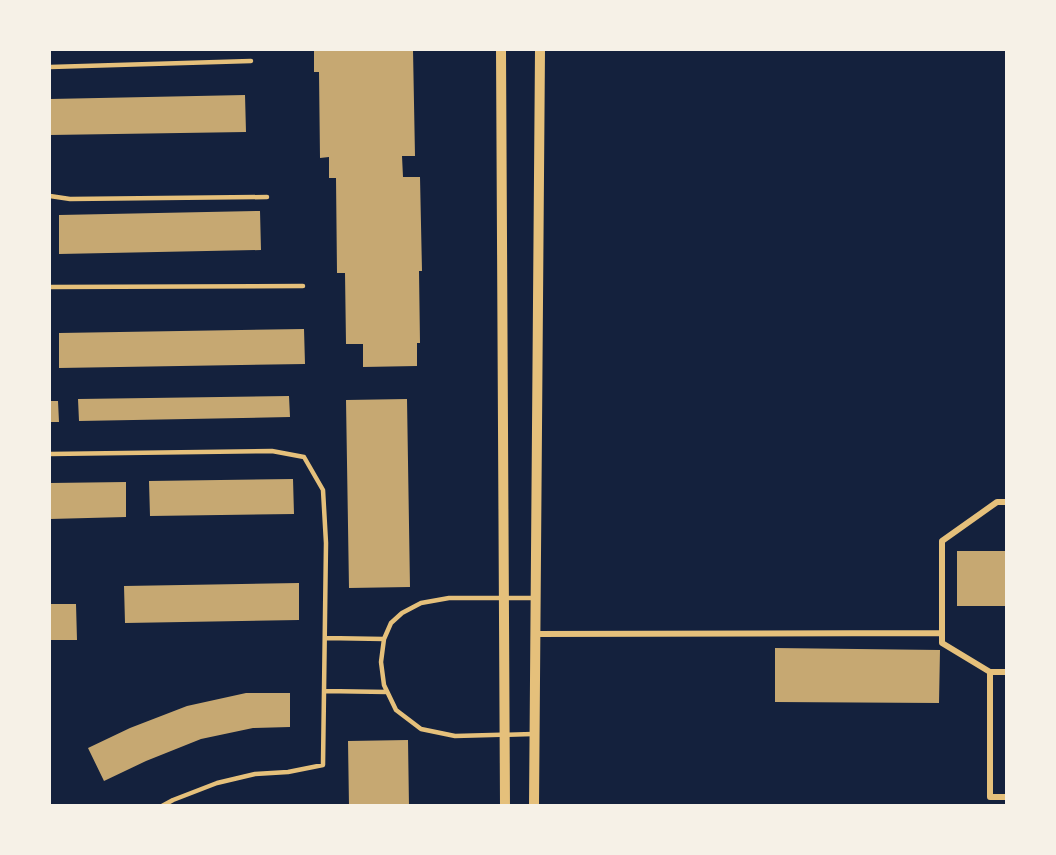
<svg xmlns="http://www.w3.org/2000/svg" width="1056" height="855" viewBox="0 0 1056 855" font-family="Commissioner,sans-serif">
<rect width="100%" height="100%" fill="#14213d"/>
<path fill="#c6a872" d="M314,50H413L415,156H402L403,177H420L422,271H419L420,343H417V366L363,367V344H346L345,273H337L336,178H329V157L320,158L319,72H314Z
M245,95L246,132L50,135V99Z
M260,211L261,250L59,254V215Z
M304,329L305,364L59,368V333Z
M289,396L290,417L79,421L78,399Z
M407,399L410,587L349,588L346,400Z
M50,401H58L59,422H50Z
M293,479L294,514L150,516L149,481Z
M126,482V517L50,519V483Z
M957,551H1006V606H957Z
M299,583V620L125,623L124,586Z
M50,604H76L77,640H50Z
M775,648L940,650L939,703L775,702Z
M246,693H290V727L253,728L201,739L146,761L104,781L88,748L130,728L187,706Z
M408,740L409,806H349L348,741Z"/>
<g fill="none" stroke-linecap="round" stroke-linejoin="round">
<path stroke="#e5c07b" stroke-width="4.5" d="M50,67L251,61
M50,196L70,199L267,197
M50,287L303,286
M50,454L272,451L304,457L323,490L326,543L323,765L288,772L255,774L217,783L173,800L162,806
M325,638L384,639
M324,691L387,692
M533,734L455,736L421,729L396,710L384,685L381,662L384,639L391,623L402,613L421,603L449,598H535"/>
<path stroke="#e5c07b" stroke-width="6" d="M1006,502H997L942,541V643L990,672H1006
M535,634L942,633
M990,672V797H1006"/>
<path stroke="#e5c07b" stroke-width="10" d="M501,50L505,806
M534,806L540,50"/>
</g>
<rect width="1056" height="855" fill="none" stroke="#f6f1e7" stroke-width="102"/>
</svg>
